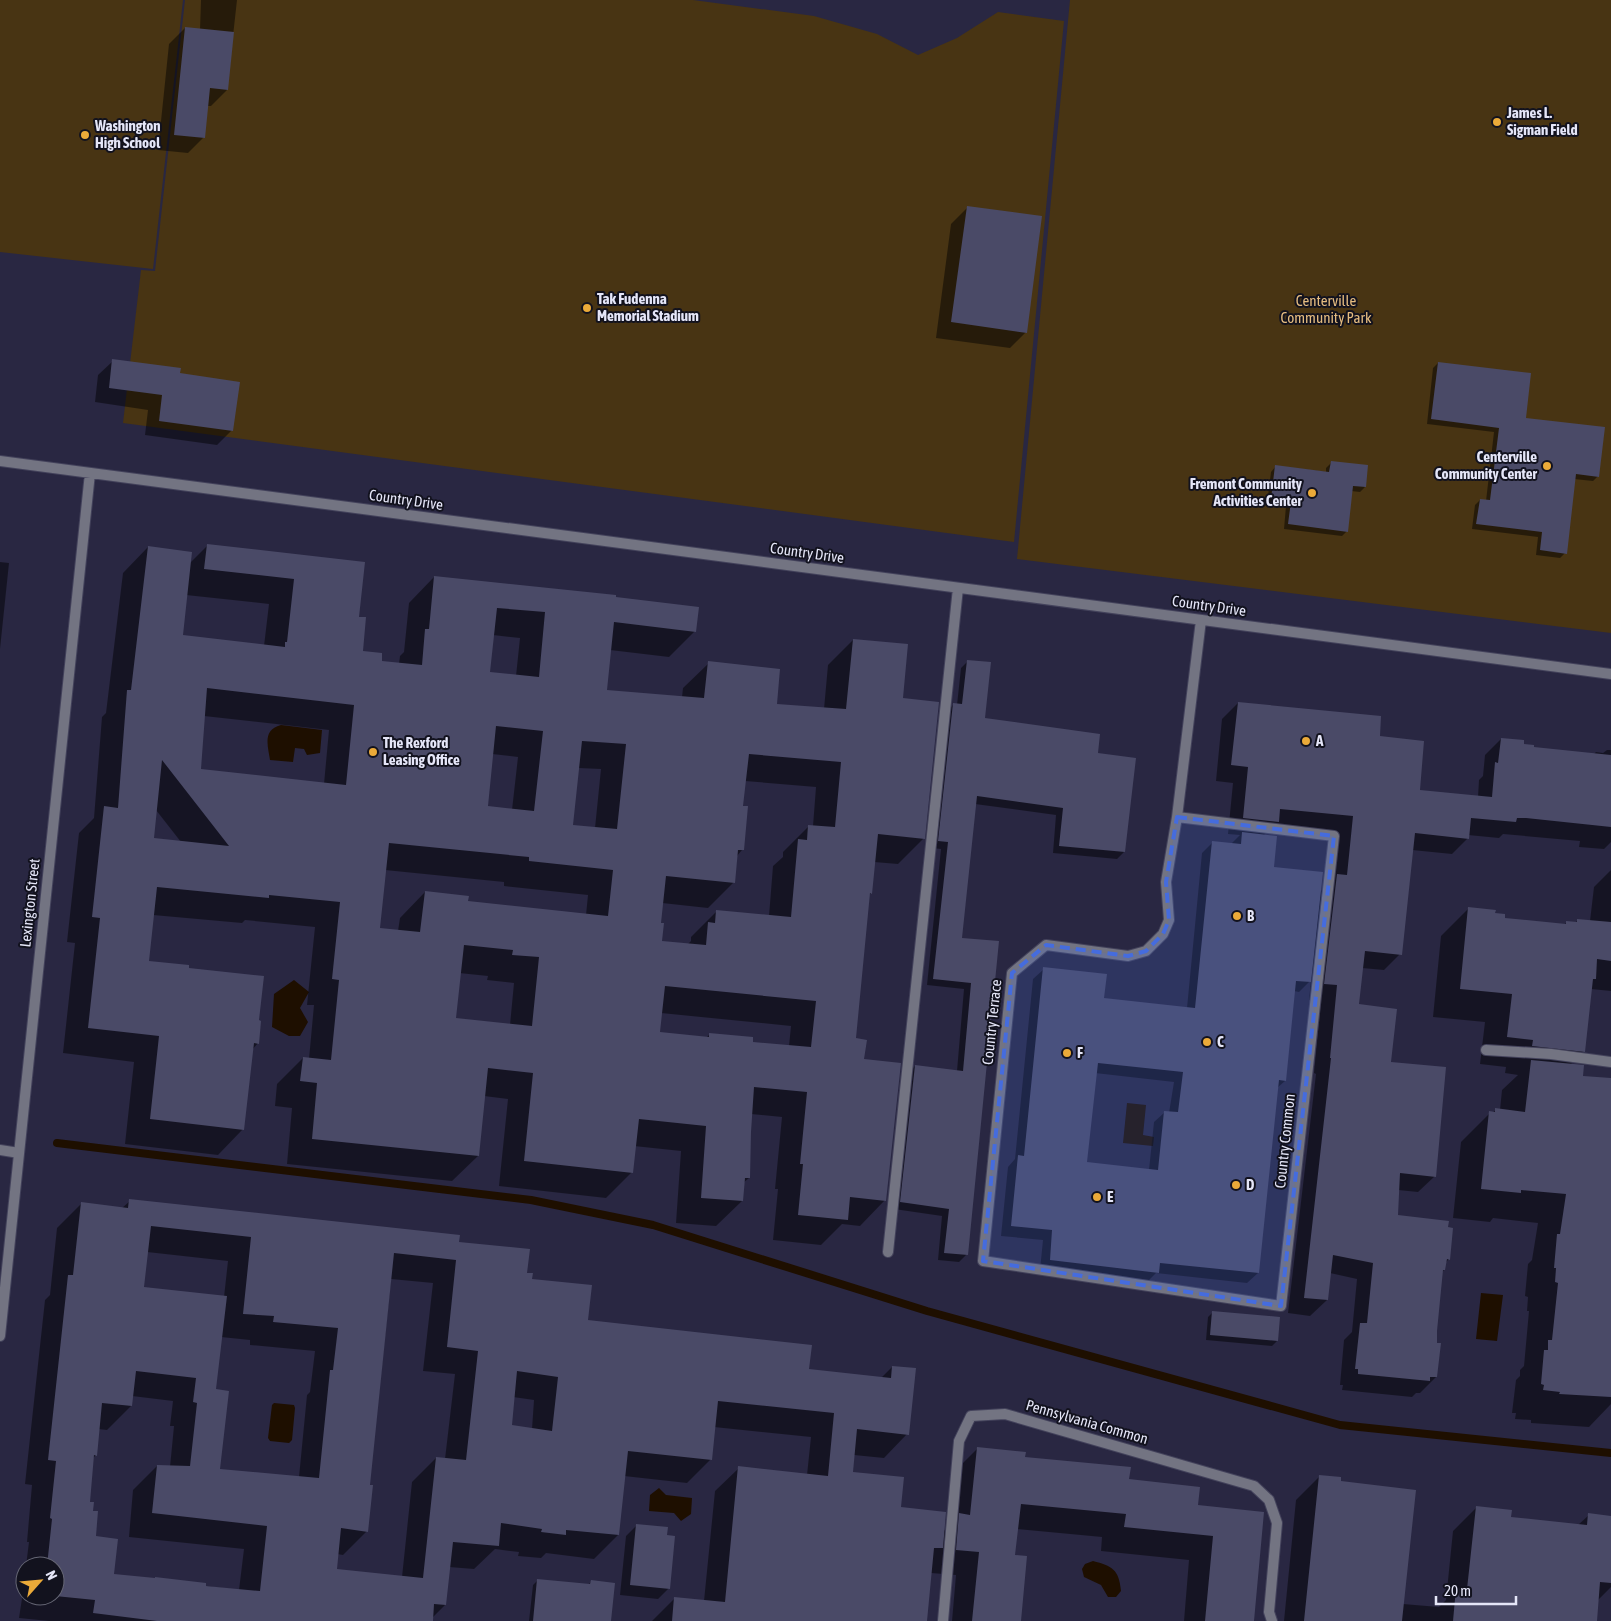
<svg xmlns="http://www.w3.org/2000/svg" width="1611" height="1621" viewBox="0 0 1611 1621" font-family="'Asap Condensed',sans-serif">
<rect width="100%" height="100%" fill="#292742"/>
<path fill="#483413" d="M0,0H183L153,269L0,252Z
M185,0H693L814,16L877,34L918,55L957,38L998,12L1064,21L1014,542L123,423L141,270L155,271Z
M1070,0H1611V633L1017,559Z"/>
<path fill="#1e0f00" d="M281,725L322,730L320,753L307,755L304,749L295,748L293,762L270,760C268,746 262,730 281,725Z
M294,980L309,992L300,1008L308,1022L300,1036H289L272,1027L274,994Z
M1127,1103L1146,1105L1143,1135L1154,1137L1153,1146L1123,1143Z
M1481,1293L1503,1295L1497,1341L1476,1339Z
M274,1403L294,1405L295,1408L292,1440L289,1443L270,1441L268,1438L272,1405Z
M659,1488L666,1495L692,1498L691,1514L681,1521L674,1513L649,1511L650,1495Z
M1093,1561C1112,1566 1119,1569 1121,1591L1116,1597H1108L1101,1585L1084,1577L1082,1569L1085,1564Z"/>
<path fill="#0007" fill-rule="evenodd" d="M201,0H237L227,90L211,106H207L204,137L188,153L158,150L169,44L185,28L200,30Z
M968,207L1026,332L1010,348L936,338L951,224Z
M113,361L179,375L232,430L217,445L145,435L148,410L95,402L98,375Z
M1438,363L1525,419L1598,476L1593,481L1574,479L1565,553L1560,558L1536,555L1538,537L1472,529L1475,505L1480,500L1486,501L1494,432L1427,424L1433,368Z
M1331,463L1365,487L1360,492L1351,491L1347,531L1342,536L1284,529L1286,506L1267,504L1271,472L1276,466L1326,472V468Z
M208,545L364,563L358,618L361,652L380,662L399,664L400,656L404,652L409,603L434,577L615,598L695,631L669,657L610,650L606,691L682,697L683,688L709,663L776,705L824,709L828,665L853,640L901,699L923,839L898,864L874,862L871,893L869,895L855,1039L863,1060L885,1200L860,1226L842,1224L821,1245L773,1240L778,1189H775L782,1117L751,1114L749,1178L743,1183L742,1201L716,1226L676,1223L681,1151L634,1146L632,1172L606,1198L499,1186L508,1099L484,1096L478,1156L452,1181L287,1164L292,1108L275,1106L277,1084L303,1058L309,1059L314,1005H307L315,927L245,920L242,923L153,915L147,962L258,1021V1043L252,1050L243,1129L218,1155L125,1144L134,1062L63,1053L75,943L67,942L79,833L94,818L102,717L106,713L123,573L148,547L190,563ZM186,595L269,604L264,646L181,636ZM493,635L520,638L516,676L488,673ZM204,716L329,730L324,784L200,771ZM492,754L518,757L512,810L486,807ZM578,768L601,769L595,828L572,826ZM745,781L816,787L813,826H809L783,852V857L773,866L769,916L717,911L691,937V941L688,944L660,942V924L662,903L708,908L734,882L737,856L742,850V807ZM156,810L181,842L152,839ZM385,870L504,882V886L588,895L586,915L467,902L425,892L400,918L398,931L379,929ZM459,973L488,976L487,980L514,983L510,1025L454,1019ZM661,1013L791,1026L789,1046L752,1043L710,1034L706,1038L659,1033Z
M0,562L9,563L0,649Z
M968,661L983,720L1097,754L1124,852L1117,859L1053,853L1056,815L975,804L961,939L998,943L966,1255L959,1262L938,1260L942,1216L894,1209L908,1073L915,1066L957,1071L964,989L927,985L941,849L932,848L946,712L953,705H957L961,668Z
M1238,703L1378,737L1418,791L1478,797L1479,780L1483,776L1485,755L1501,739L1532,748L1593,755L1596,752L1603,753L1607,750H1611V842L1604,849L1579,847L1580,841L1503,834L1499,838L1468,835V838L1452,854L1412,850L1400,954L1384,970L1362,968L1358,1005L1390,1063L1435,1176L1418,1192L1398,1190L1397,1217L1449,1259L1445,1263L1444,1270L1441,1273L1436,1331V1377L1420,1393H1416L1412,1397L1342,1390L1343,1385H1340L1344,1340L1352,1332L1357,1279L1330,1273L1327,1300L1310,1316L1288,1313L1316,1074L1314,1073L1321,1001L1309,1000L1311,980L1299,992L1294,991L1285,1081L1277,1088L1258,1273L1247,1283L1156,1273L1147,1282L1040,1270L1043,1240L1001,1236L1008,1167L1015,1159L1033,979L1044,969L1103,999L1187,1008L1202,853L1212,843H1232L1240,835L1228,834L1233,783L1216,781L1222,719ZM1273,826L1337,832L1333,879L1319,893L1273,868L1263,836ZM1095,1073L1174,1082L1169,1113L1165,1112L1154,1122L1149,1170L1086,1163Z
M1611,870V991L1591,989L1584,1051L1570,1065L1582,1077L1611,1080V1404L1589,1427L1531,1423V1420L1515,1419L1516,1413H1512L1516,1380L1520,1376V1370L1524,1366L1529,1311H1527L1528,1297L1525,1296L1528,1264L1532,1260L1538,1223L1493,1218L1490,1222L1453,1218L1461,1142L1490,1113H1492L1496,1110H1500L1502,1090L1518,1075L1505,1073L1506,1067L1480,1064L1485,1022L1433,1017L1441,936L1468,909L1494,914L1503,919L1564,925L1567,922L1575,923L1578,920L1590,921L1594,887Z
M130,1201L458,1243L526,1274L531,1280L587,1322L808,1370L881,1378L892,1367L907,1434L884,1458L854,1455L852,1473L899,1508L943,1532L948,1526L954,1472L978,1448L1128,1481L1197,1506L1263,1513L1252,1621H1184L1189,1560L1101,1551L1102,1537L1017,1529L1014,1556L1019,1621H952L956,1575L931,1573L926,1621H652L675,1598L704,1601L715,1491L739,1468L807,1475L811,1437L714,1427L711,1459L687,1483L624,1476L618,1535L594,1559L546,1553L541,1558L518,1556L519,1552L495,1549L474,1569L449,1567L445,1605L432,1618L431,1621H49L19,1618L25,1579V1596H55V1566H26L29,1542H27L32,1485L25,1484L45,1300L50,1295L57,1228L81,1204L122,1208ZM147,1252L228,1261L224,1297L143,1288ZM391,1279L433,1283L423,1371L455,1374L445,1459L436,1458L412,1482L402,1577L336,1570L337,1554L343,1555L367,1531L369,1486ZM221,1337L250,1340V1345L315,1351L310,1392L307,1395L299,1477L219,1470L215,1390ZM132,1396L173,1401L170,1426H174L170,1467L157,1466L133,1490L129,1537L244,1549L239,1590L112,1575L94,1537L89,1503L93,1458L96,1455L98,1429L107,1430L131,1406ZM513,1397L534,1400L532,1429L510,1426Z
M1213,1312L1277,1341L1272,1346L1206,1340L1208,1317Z
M1320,1476L1340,1482L1403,1604L1439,1607L1446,1600L1453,1531L1476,1508L1510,1518L1578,1525L1589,1515L1611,1517V1587L1597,1601L1595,1621H1284L1296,1500Z
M637,1525L669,1588L658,1599L620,1595L626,1536Z
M538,1580L588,1585L591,1582L610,1621H529L533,1585Z"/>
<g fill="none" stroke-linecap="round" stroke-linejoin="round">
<path stroke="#1e0f00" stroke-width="8" d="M57,1143L531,1200L653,1225L927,1311L1340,1425L1611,1453"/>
</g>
<path fill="#4a4a67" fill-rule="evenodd" d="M185,27L234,32L228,90L210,88L205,138L174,135Z
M967,206L1042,216L1027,333L951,322Z
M112,359L181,368L180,373L240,382L233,431L159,421L162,395L109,388Z
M1438,362L1531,373L1526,418L1605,427L1599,477L1576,474L1567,554L1540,550L1542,532L1476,524L1480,499L1490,500L1499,428L1431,419Z
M1331,461L1368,465L1366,487L1353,486L1348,532L1288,524L1291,501L1271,499L1275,465L1329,472Z
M207,544L365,562L359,617H366L363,651L382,653V661L422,665L425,629H429L434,576L616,595V597L699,607L696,632L614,622L607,690L704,698L708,661L780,669L777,704L846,709L853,639L908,644L903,698L939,702L925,839L878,834L872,894L870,893L856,1038L867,1040L864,1059L901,1063L886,1201L850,1197L848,1220L798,1215L803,1164H800L807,1092L754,1087L751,1132L750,1178H745L743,1201L701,1198L706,1126L639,1119L633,1173L524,1161L533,1073L488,1068L479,1156L312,1139L317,1083L300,1081L303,1057L331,1060L339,980L332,979L340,902L269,895V898L157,887L149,961L189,965V968L264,976L259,1020L261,1021L259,1044L254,1043L244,1130L150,1119L159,1036L88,1028L100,918L92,917L104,806L118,808L127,690H131L148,546L192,552L183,635L285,647V642H287L294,579L204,569ZM497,608L545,612L539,677L490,672ZM207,688L354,705L346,785L201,769ZM496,726L543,731L534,811L488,806ZM582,741L626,744L617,829L573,825ZM749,754L841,762L835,827L808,825L807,840L798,839L791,917L716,910L715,923L708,922L706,945L662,941L664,923H661L666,876L735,883L738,850H744L748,806H743ZM162,760L229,846L154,838ZM389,843L529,857V861L613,870L608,916L468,901L469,896L425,891L420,932L380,928ZM464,945L513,950L512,955L539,957L532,1026L456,1018ZM665,986L816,1001L811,1047L753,1042V1037L709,1033V1037L660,1032Z
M967,660L991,662L985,718L1100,734L1098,753L1136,758L1125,852L1059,846L1063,808L977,796L962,938L999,941L968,1255L944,1253L949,1209L900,1202L915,1065L963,1071L971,983L933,979L948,842L938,841L953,703L962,704Z
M1238,702L1381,716L1380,736L1424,741L1420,790L1492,797L1495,762L1498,763L1501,738L1524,740V744L1534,745V747L1611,755V827L1526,818H1517L1516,822L1471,818L1469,839L1415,833L1402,955L1365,951L1359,1004L1397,1009L1391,1062L1446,1067L1436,1177L1400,1173L1398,1215L1449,1221L1448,1227L1453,1228L1450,1260L1447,1259L1445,1270H1443L1437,1331V1343H1441L1437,1377H1430V1381L1358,1374V1369H1355L1360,1323H1367L1373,1263L1333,1255L1328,1300L1304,1298L1331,1058H1330L1337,985L1324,984L1337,874L1347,875L1353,816L1280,809L1279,822L1243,818L1248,767L1231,765Z
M1242,832L1277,836L1274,867L1323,872L1311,982L1296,981L1286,1081L1279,1080L1259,1273L1160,1263L1159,1273L1050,1260L1052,1230L1011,1226L1018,1155L1024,1156L1043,967L1107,974L1104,998L1195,1008L1212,841L1241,844ZM1098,1063L1183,1072L1178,1112L1164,1111L1158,1170L1087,1162Z
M1468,907L1496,910L1495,913L1505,914V918L1566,924V921L1577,922V919L1611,922V961L1597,959L1596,979H1593L1585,1052L1532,1046L1533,1040L1507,1037L1512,994L1460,989Z
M1531,1060L1584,1065L1583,1076L1611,1078V1397L1559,1394L1560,1392L1543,1390L1544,1385L1541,1384L1544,1350H1548V1340H1552L1558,1283L1555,1282L1556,1268H1554L1557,1234H1560L1566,1194L1521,1190V1193L1481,1189L1489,1111L1495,1112V1108L1525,1112Z
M129,1199L460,1235L459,1242L530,1249L527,1273H533L532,1279L592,1285L588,1320L812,1345L809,1369L891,1378L892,1366L916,1368L909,1435L857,1429L853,1472L904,1477L901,1507L946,1512L943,1548H934L927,1621H672L674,1597L725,1602L738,1466L828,1476L834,1413L718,1401L712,1460L628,1451L619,1535L566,1530V1535L541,1532L542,1529L501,1523L499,1546L453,1542L446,1605L434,1604L433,1621H157L93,1613L95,1600L55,1596V1566H47L52,1519L50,1518L56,1461L48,1460L68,1275H73L81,1202L128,1208ZM151,1226L251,1237L243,1314L274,1316L273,1322L338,1328L333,1370H330L319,1478L220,1469L229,1391L216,1389L227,1296L144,1287ZM394,1253L456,1260L447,1347L478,1351L466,1460L436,1457L423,1578L337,1569L341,1528L368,1532L373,1485H370ZM136,1371L196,1378L193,1402L197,1403L190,1466L157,1465L152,1513L267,1526L260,1591L206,1586V1583L155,1577V1578L114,1574L118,1539L96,1536L98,1511H93L94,1502H90L94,1455L97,1456L102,1403L132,1406ZM517,1371L558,1377L552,1431L512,1425Z
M1212,1311L1280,1317L1278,1341L1210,1335Z
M977,1447L1026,1452L1025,1457L1131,1467L1129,1479L1200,1487L1198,1505L1264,1512L1254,1621H1205L1213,1536L1124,1527L1126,1514L1021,1504L1015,1555L1027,1556L1021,1621H972L979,1552L956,1550L959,1513L970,1515Z
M1319,1475L1341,1477V1481L1416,1490L1402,1621H1304Z
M1476,1506L1512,1510L1511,1517L1587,1525L1588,1513L1611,1516V1583L1600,1582L1597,1621H1453L1456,1588L1467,1589Z
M636,1524L668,1527L667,1535L675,1536L670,1589L630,1585Z
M537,1579L590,1584L591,1580L615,1583L611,1621H533Z"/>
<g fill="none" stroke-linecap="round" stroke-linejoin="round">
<defs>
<path id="minor" d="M0,461L1611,674
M1177,817L1334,836L1281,1306L983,1261L1012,973L1046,945L1128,956L1146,951L1163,934L1169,920L1166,882L1177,817L1201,620
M1486,1050L1551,1054L1611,1062
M0,1150L19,1153
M888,1252L958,588
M0,1336L90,473
M943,1621L959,1441L971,1416L1005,1414L1254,1486L1269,1500L1277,1523L1269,1612L1272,1621"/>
</defs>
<use href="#minor" stroke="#43425b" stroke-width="12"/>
<use href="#minor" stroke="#737482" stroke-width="10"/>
</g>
<path fill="#456cde" fill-opacity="0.2" stroke="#456cde" stroke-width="4" stroke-dasharray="10 6" stroke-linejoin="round" d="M1177,817L1334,836L1281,1306L983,1261L1012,973L1046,945L1128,956L1146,951L1163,934L1169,920L1166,882Z"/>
<g fill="#ebaa39" stroke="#12121e" stroke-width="2">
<circle cx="1497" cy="122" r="5"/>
<circle cx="85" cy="135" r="5"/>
<circle cx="587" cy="308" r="5"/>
<circle cx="1547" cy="466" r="5"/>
<circle cx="1312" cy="493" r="5"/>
<circle cx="1306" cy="741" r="5"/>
<circle cx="373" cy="752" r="5"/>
<circle cx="1237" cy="916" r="5"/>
<circle cx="1207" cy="1042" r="5"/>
<circle cx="1067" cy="1053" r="5"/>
<circle cx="1236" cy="1185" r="5"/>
<circle cx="1097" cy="1197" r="5"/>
</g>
<g text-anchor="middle" stroke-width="4" stroke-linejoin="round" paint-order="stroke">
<g font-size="15" font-weight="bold" fill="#e5e6f8" stroke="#12121e" text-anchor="start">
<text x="1507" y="118">James L.<tspan x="1507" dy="17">Sigman Field</tspan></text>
<text x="95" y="131">Washington<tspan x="95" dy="17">High School</tspan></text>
<text x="597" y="304">Tak Fudenna<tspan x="597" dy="17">Memorial Stadium</tspan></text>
<text x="1537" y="462" text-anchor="end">Centerville<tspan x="1537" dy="17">Community Center</tspan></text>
<text x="1302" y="489" text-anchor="end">Fremont Community<tspan x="1302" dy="17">Activities Center</tspan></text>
<text x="1316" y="746">A</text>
<text x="383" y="748">The Rexford<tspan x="383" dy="17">Leasing Office</tspan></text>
<text x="1247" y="921">B</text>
<text x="1217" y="1047">C</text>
<text x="1077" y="1058">F</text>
<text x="1246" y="1190">D</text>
<text x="1107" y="1202">E</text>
</g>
<g font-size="15" fill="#e5bc80" stroke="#12121e">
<text x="1326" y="306">Centerville<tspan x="1326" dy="17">Community Park</tspan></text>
</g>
<g font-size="15" fill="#e5e6f8" stroke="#12121e">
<text transform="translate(406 500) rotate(8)" y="5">Country Drive</text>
<text transform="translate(807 553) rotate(8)" y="5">Country Drive</text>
<text transform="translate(1209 606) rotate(8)" y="5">Country Drive</text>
<text transform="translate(30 903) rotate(-84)" y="5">Lexington Street</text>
<text transform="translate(992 1022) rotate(-84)" y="5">Country Terrace</text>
<text transform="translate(1285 1141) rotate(-84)" y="5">Country Common</text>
<text transform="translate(1087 1422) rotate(16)" y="5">Pennsylvania Common</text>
</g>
</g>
<g transform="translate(40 1581) rotate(63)"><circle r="24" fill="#12121e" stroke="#666775"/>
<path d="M0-4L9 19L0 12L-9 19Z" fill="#ebaa39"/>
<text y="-8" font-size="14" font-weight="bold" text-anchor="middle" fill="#e5e6f8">N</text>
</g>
<path d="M1436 1596v8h80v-8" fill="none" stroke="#e5e6f8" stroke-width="2.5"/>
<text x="1444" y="1596" font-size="15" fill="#e5e6f8" stroke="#12121e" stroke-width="4" paint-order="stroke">20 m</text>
</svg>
